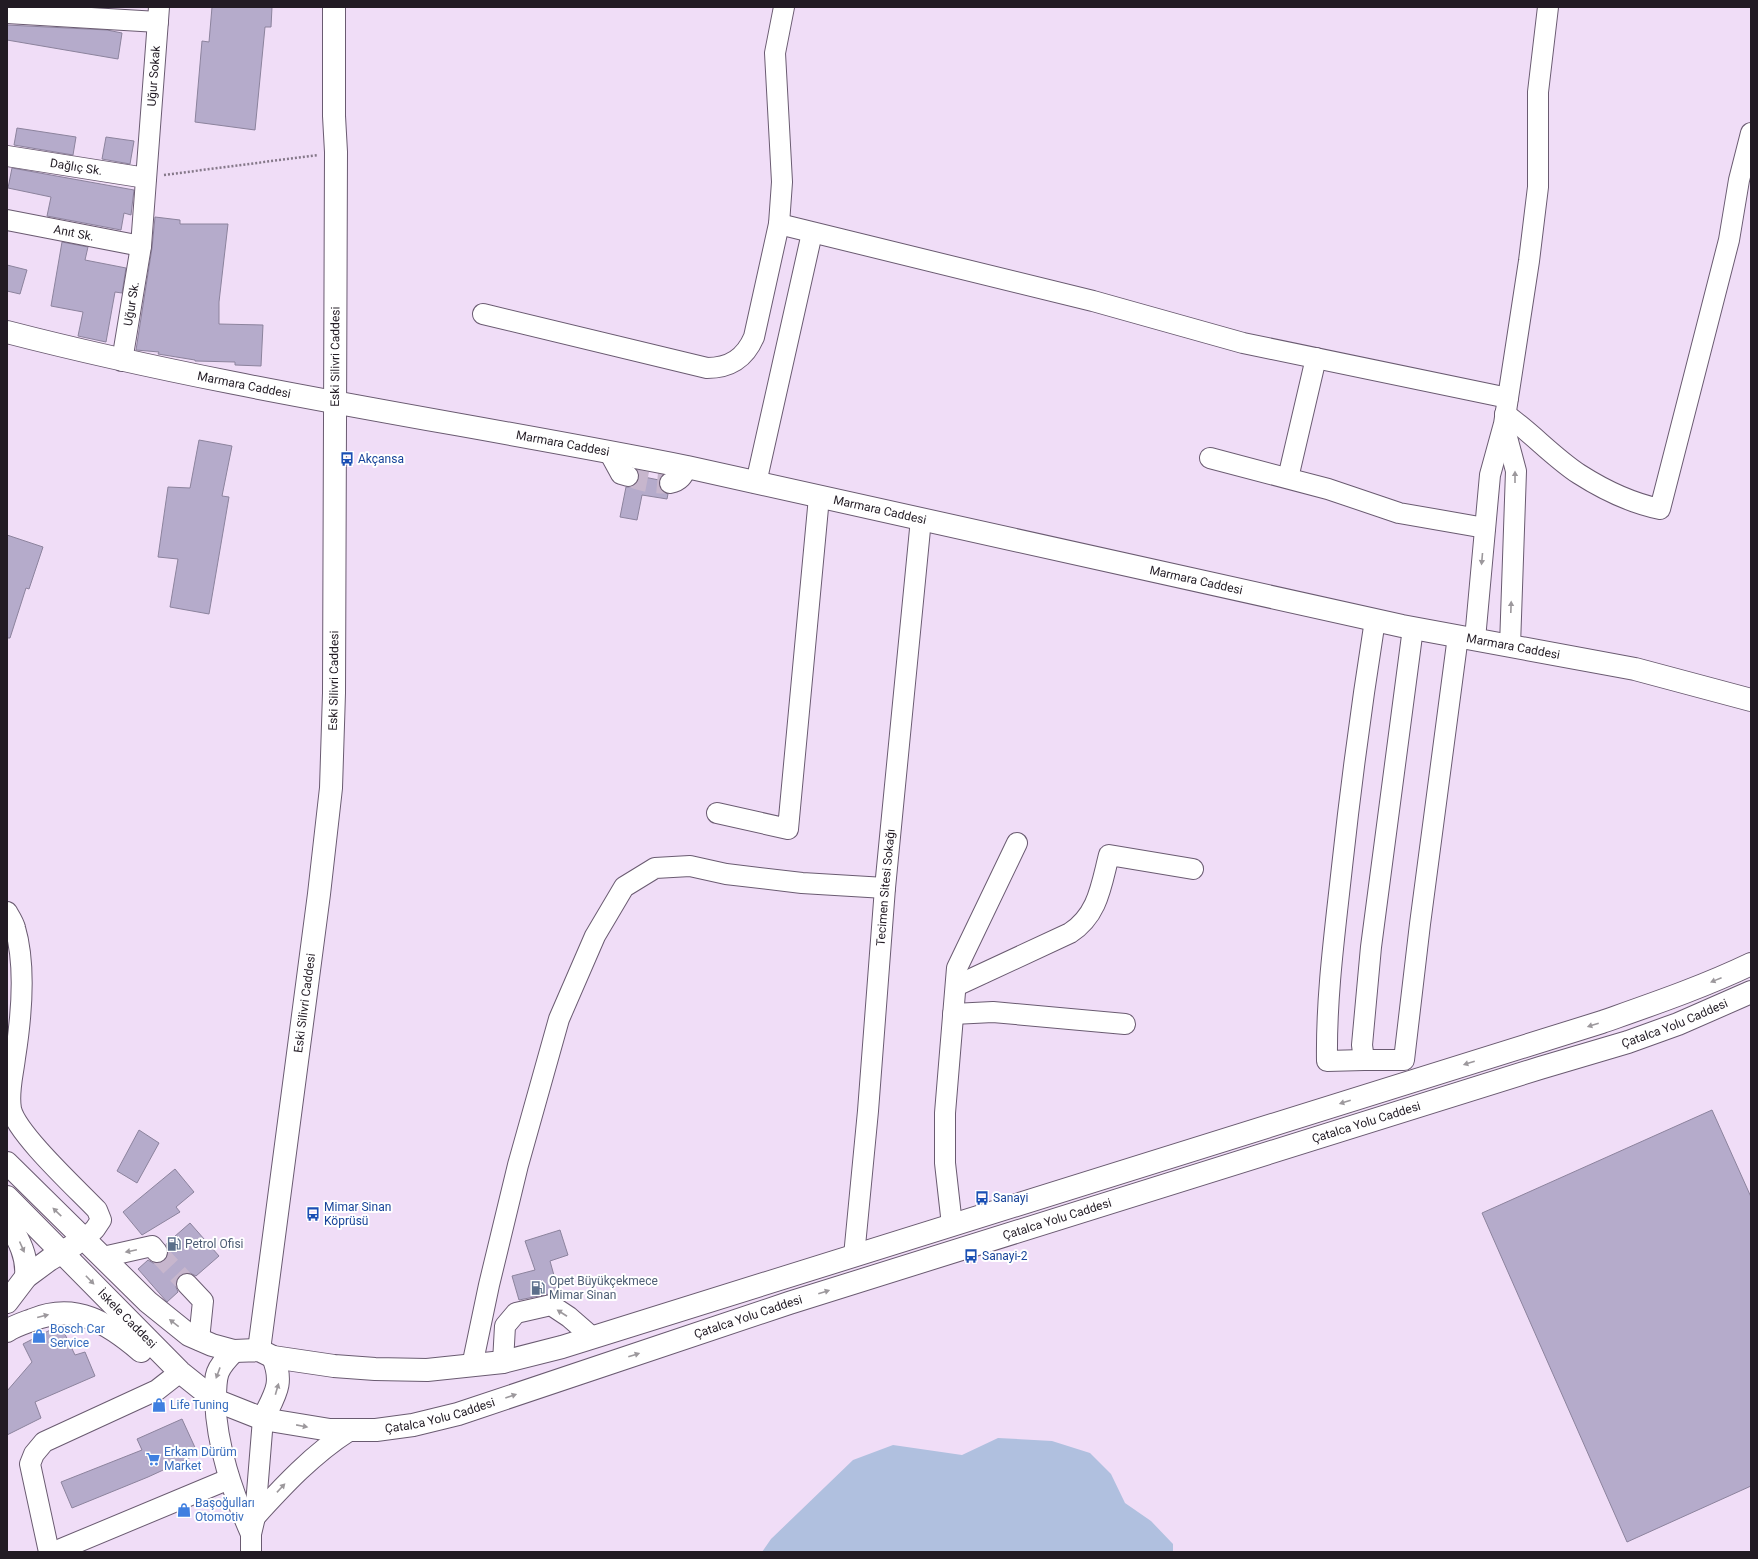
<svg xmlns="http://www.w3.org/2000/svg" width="1758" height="1559" viewBox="0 0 1758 1559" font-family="Roboto,sans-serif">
<rect width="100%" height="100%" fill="#f0ddf7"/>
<path fill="#b0c0df" d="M998,1438L1052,1441L1090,1453L1111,1474L1125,1503L1151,1521L1173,1544V1552H762L771,1539L853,1460L893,1445L962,1455Z"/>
<path fill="#b5abcb" stroke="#8c839d" d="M212,7H272L271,27H265L255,130L195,122L202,41L209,42Z
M7,25L107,30L122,33L118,59L7,40Z
M17,128L76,137L73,155L14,145Z
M106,137L134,141L130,164L102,159Z
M12,168L134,190L131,215L124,213L121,230L47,216L51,197L8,188Z
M155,217L180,220V224H228L219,302V324L263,325L261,366L235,365V362L195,361V360L158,354L159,352L136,350L152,248Z
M62,242L88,247L85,260L126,268L122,293L115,292L106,342L78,336L83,312L51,306Z
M7,265L27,270L20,294L7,291Z
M199,440L232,446L222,496L229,497L209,614L170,607L178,559L158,557L168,487L190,488Z
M639,476L659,480V486L662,491L668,494L667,499L642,495L637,520L620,517L626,487H631L636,484Z
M7,535L43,547L29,589L26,588L10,638H7Z
M1712,1110L1751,1197V1486L1627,1542L1482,1213Z
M139,1130L159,1143L137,1183L117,1171Z
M175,1169L194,1192L176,1207L180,1212L142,1235L123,1212Z
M190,1223L219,1256L196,1276L190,1273H185L179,1275L176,1281V1287L178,1292L167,1302L138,1269L148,1260L153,1263H159L165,1261L168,1256V1250L166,1244Z
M560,1230L568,1255L550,1261L560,1297L553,1294H549L519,1300L512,1276L535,1270L525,1241Z
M58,1326H61L75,1355L85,1352L95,1376L35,1402L41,1418L7,1435V1391L32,1362L23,1344Z
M182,1419L198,1454L148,1477L72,1508L61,1482L142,1450L137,1439Z"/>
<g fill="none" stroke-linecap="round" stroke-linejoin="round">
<path stroke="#c7b6cd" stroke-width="20" stroke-dasharray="20 10" stroke-linecap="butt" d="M628,476C639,481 658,485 670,483
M157,1252L187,1284"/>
<defs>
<g id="minor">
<path d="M7,13L158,22"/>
<path id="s1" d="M7,156L146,178"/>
<path id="s2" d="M7,220L141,246"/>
<path d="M779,224L1093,301L1243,343L1508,398"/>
<path d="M483,314L707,368C730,368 745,358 754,337L779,224L782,182L775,53L784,7"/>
<path id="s3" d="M122,361L141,246L159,7"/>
<path d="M1505,414C1531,432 1553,457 1579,474C1604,490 1631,503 1660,509L1729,240L1739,180L1751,133"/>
<path d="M1504,426L1516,471L1510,646"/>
<path d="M609,452L621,474L628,476"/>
<path d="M1210,458L1328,489L1399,513L1485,528"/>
<path d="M1288,478L1316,358"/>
<path d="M670,483C680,481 683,476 687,467"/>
<path d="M756,483L812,233"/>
<path d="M1413,628L1371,947L1362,1045L1364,1060H1404L1420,924L1458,636"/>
<path d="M1475,639L1490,475L1504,424L1529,261L1538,187V92L1548,7"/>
<path d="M717,813L788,829L819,497"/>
<path d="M7,912C10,917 14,923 15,928C26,965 21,1020 15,1058C13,1075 8,1092 11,1109C17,1134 77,1189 97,1210L101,1220L95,1229L85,1239"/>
<path d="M956,986L1070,933C1098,915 1101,886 1109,855L1193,869"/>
<path d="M953,1014L993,1012L1125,1024"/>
<path d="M1364,1060L1327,1061C1326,996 1335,931 1342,867C1351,784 1362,702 1375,620"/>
<path d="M952,1225L945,1163V1113L957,968L1017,843"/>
<path id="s4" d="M854,1256L868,1111L885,888L921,519"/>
<path d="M103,1257L152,1246L157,1252"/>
<path d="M187,1284L203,1301L199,1340"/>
<path d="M503,1362L505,1326L516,1313L551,1305L569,1317L592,1337"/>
<path d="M472,1366L489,1285L518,1165L559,1019L595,936L624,887L655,868L690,866L726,874L802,883L885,888"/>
<path d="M215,1400C217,1447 232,1491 251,1534"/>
<path d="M255,1517C284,1485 313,1454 349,1431"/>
<path d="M49,1552L30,1464L34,1454L44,1442L157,1390L180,1372"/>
<path d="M54,1552L229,1479"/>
<path d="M251,1552V1534L255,1517L263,1419"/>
</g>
<g id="major">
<path id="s5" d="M7,332C231,390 461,422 687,467L1402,626L1635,669L1751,700"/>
<path id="s6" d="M259,1350L319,894L331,788L334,693L336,152L334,116V7"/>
</g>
<g id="highway">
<path d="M7,1163L148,1302L189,1335L212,1345L234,1351L259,1350L273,1357L334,1366L375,1369L427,1370L503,1362L562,1347L1602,1022C1653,1004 1703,987 1751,964"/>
<path id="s7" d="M7,1197L180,1372L215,1400L263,1419L330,1430H376L413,1425L458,1414L789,1303L1540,1068L1628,1042L1678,1024L1751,992"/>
<path d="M7,1220C18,1239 28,1255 26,1277"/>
<path d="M7,1302L26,1277L49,1260L74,1245"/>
<path d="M7,1331C14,1326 24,1323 32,1320C76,1302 108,1323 141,1351"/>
<path d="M215,1400C215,1374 216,1369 234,1351"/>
<path d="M263,1419C275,1394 284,1384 273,1357"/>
</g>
</defs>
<use href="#minor" stroke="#6a5b71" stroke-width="22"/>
<use href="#major" stroke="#6a5b71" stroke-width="24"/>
<use href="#highway" stroke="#6a5b71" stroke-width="24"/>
<path stroke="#857889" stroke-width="2.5" stroke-dasharray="2 2" stroke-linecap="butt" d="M164,175L318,155"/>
<use href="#minor" stroke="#fff" stroke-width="20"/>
<use href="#major" stroke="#fff" stroke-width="22"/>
<use href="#highway" stroke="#fff" stroke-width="22"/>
</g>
<defs><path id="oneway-solid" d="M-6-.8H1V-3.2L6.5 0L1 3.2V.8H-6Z"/></defs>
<g fill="#9c989c">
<use href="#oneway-solid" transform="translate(1515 477) rotate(-90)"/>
<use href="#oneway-solid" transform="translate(1482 559) rotate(95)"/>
<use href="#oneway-solid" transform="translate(1511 607) rotate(-88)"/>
<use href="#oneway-solid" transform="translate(1716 980) rotate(158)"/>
<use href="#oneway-solid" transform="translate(1593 1025) rotate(163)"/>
<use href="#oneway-solid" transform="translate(1469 1063) rotate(163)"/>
<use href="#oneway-solid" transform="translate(1345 1102) rotate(163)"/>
<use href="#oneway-solid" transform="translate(57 1212) rotate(-136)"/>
<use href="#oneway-solid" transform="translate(22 1247) rotate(66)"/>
<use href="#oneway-solid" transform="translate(131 1251) rotate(168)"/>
<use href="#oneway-solid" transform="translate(90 1280) rotate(46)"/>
<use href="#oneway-solid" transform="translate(824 1292) rotate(-17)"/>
<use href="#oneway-solid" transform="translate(562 1313) rotate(-147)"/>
<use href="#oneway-solid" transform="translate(43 1316) rotate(-14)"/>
<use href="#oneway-solid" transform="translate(174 1323) rotate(-142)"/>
<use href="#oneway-solid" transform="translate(634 1355) rotate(-18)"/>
<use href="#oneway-solid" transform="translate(218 1373) rotate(110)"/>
<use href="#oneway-solid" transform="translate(277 1389) rotate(-74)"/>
<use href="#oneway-solid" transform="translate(511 1396) rotate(-19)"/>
<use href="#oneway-solid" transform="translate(302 1426) rotate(11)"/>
<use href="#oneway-solid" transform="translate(281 1488) rotate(-47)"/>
</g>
<defs>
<symbol id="bus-bare" viewBox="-9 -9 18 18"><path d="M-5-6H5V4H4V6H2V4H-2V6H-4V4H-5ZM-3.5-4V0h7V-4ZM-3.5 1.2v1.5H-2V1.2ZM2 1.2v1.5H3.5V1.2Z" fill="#1a4fb4" stroke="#fff" stroke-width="2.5" paint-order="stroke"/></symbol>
<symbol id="fuel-bare" viewBox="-9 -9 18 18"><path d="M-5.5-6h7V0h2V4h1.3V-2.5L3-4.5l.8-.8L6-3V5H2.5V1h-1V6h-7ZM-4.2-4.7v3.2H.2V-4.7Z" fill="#5c6f8a" stroke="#fff" stroke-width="2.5" paint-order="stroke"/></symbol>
<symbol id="shop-bare" viewBox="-9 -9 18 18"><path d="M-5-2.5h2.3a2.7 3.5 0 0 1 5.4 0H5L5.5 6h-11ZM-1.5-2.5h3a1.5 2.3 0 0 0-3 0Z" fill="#3f7fe0" stroke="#fff" stroke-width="2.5" paint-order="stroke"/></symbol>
<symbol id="supermarket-bare" viewBox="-9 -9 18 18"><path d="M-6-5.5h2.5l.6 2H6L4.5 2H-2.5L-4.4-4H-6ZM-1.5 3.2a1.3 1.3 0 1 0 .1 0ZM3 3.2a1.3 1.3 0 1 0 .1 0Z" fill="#3f7fe0" stroke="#fff" stroke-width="2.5" paint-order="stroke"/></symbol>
</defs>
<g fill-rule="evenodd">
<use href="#bus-bare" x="337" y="449" width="20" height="20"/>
<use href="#bus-bare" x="972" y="1188" width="20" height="20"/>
<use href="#bus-bare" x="303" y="1204" width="20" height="20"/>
<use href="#fuel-bare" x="164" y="1234" width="20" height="20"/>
<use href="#bus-bare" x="961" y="1246" width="20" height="20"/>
<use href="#fuel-bare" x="528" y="1278" width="20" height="20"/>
<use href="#shop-bare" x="29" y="1326" width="20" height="20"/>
<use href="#shop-bare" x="149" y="1395" width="20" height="20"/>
<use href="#supermarket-bare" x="143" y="1449" width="20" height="20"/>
<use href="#shop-bare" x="174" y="1500" width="20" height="20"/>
</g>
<g text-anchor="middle" stroke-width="4" stroke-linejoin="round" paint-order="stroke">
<g font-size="12" fill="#221b24" stroke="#fff">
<text dy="4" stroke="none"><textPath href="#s3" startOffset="287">Uğur Sokak</textPath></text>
<text dy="4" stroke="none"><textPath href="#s1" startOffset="70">Dağlıç Sk.</textPath></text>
<text dy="4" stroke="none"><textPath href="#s2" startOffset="68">Anıt Sk.</textPath></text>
<text dy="4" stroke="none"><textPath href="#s3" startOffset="58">Uğur Sk.</textPath></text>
<text dy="4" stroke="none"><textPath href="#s6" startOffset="998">Eski Silivri Caddesi</textPath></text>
<text dy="4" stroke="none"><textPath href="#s5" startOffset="243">Marmara Caddesi</textPath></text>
<text dy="4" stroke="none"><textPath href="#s5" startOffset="567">Marmara Caddesi</textPath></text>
<text dy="4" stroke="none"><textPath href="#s5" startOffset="891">Marmara Caddesi</textPath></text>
<text dy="4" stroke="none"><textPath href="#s5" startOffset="1215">Marmara Caddesi</textPath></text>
<text dy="4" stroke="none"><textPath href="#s5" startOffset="1539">Marmara Caddesi</textPath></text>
<text dy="4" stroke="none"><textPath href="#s6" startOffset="674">Eski Silivri Caddesi</textPath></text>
<text dy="4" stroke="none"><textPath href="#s4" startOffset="370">Tecimen Sitesi Sokağı</textPath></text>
<text dy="4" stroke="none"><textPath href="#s6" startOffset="350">Eski Silivri Caddesi</textPath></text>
<text dy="4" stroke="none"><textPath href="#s7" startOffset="1818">Çatalca Yolu Caddesi</textPath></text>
<text dy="4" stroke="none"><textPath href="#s7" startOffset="1494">Çatalca Yolu Caddesi</textPath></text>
<text dy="4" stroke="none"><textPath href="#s7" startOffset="1170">Çatalca Yolu Caddesi</textPath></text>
<text dy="4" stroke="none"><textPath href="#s7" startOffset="846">Çatalca Yolu Caddesi</textPath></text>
<text dy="4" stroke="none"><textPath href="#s7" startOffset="171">İskele Caddesi</textPath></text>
<text dy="4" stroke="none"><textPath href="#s7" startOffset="522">Çatalca Yolu Caddesi</textPath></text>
</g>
<g font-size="12" fill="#164399" stroke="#fff" text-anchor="start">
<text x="358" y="463">Akçansa</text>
<text x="993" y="1202">Sanayi</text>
<text x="324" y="1211">Mimar Sinan<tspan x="324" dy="14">Köprüsü</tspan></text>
<text x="982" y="1260">Sanayi-2</text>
</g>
<g font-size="12" fill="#4e5e75" stroke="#fff" text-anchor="start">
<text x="185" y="1248">Petrol Ofisi</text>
<text x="549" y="1285">Opet Büyükçekmece<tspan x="549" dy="14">Mimar Sinan</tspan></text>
</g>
<g font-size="12" fill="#366cbe" stroke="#fff" text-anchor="start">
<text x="50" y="1333">Bosch Car<tspan x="50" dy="14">Service</tspan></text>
<text x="170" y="1409">Life Tuning</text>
<text x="164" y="1456">Erkam Dürüm<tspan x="164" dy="14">Market</tspan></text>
<text x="195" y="1507">Başoğulları<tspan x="195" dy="14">Otomotiv</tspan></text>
</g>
</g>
<rect width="1758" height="1559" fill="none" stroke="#221b24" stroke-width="16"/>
</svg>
